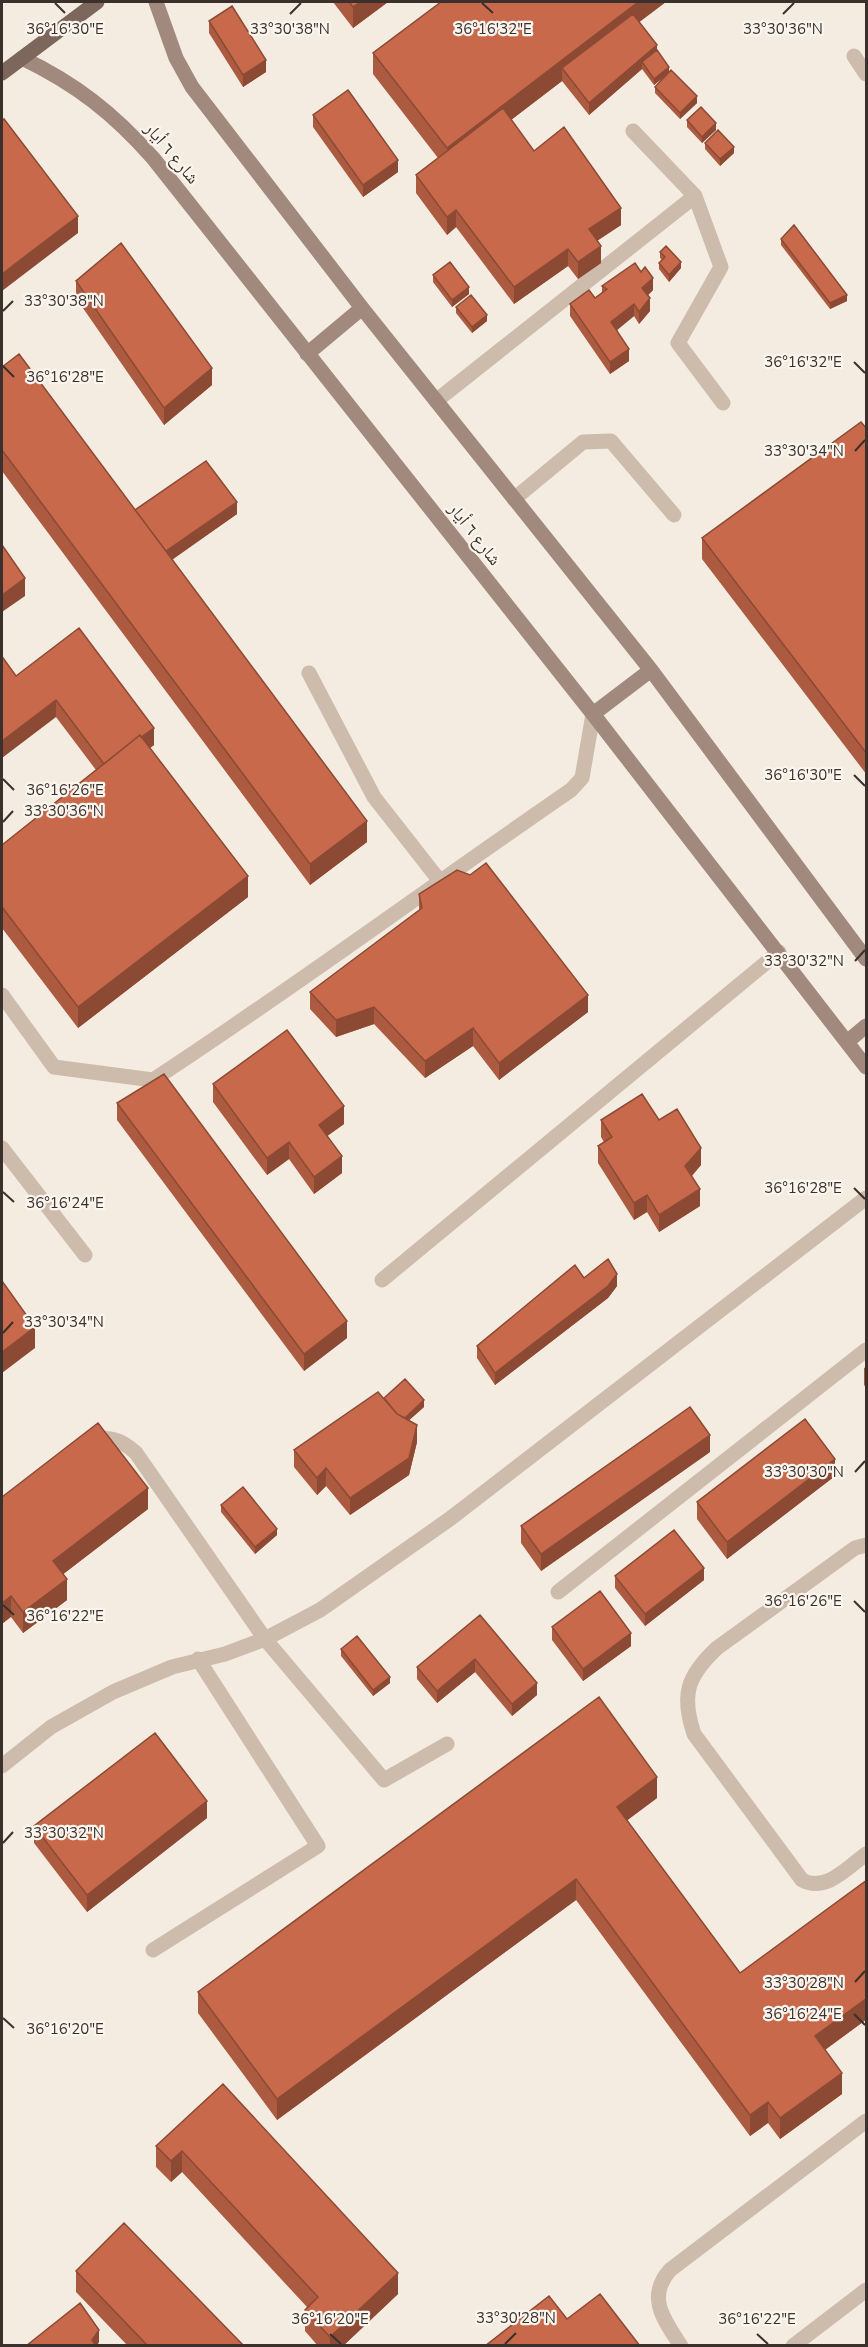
<svg xmlns="http://www.w3.org/2000/svg" width="868" height="2347" viewBox="0 0 868 2347" font-family="'Nunito Sans','Noto Naskh Arabic',sans-serif">
<rect width="100%" height="100%" fill="#f4ebe1"/>
<g fill="none" stroke-linecap="round" stroke-linejoin="round">
<path stroke="#cdbbac" stroke-width="15" d="M854,56L866,74
M633,131L695,196L721,267L678,343L723,403
M436,401L695,196
M514,499L583,442L611,441L674,515
M309,673L374,797L439,880
M2,995L54,1067L153,1080C295,987 431,886 571,790L582,778L593,714
M2,1148L85,1255
M382,1280L779,952
M91,1441C109,1435 122,1440 136,1453L265,1639L384,1780L447,1744
M866,1545L855,1548L717,1648C687,1676 681,1695 694,1734L802,1880C826,1893 848,1867 866,1854
M558,1592L866,1350
M2,1766L51,1727L113,1692L172,1667L225,1654L265,1639L320,1610L451,1518L866,1198
M153,1950L318,1846L198,1659
M681,2346C664,2320 646,2297 670,2270L866,2121
M793,2346L866,2290"/>
<path stroke="#a18a7d" stroke-width="15" d="M156,2L176,58L192,87L362,308L651,670L866,959
M22,58C76,84 113,113 153,158L593,714L866,1067
M307,354L362,308
M593,714L651,670
M847,1042L866,1026"/>
<path stroke="#7d675c" stroke-width="15" d="M2,73L97,2"/>
</g>
<path fill="#ac5a40" d="M333,2H388L353,28Z
M209,21L266,72L243,87L209,33Z
M639,22L669,72L697,103L680,119L655,93V87L664,77L654,85L642,69L589,115L562,81L511,120L534,151L621,225L597,241L601,263L578,279L568,266L514,304L456,227L447,235L416,193V175L438,158L373,74V53Z
M313,115L398,172L363,197L313,127Z
M687,120L716,130L702,143L687,127Z
M705,143L734,153L720,166L705,149Z
M781,239L847,301L830,309L781,245Z
M660,252L681,268L669,282L659,269V263L662,260L660,258Z
M433,275L469,294L452,307L433,282Z
M76,281L212,385L164,425L76,298Z
M602,286L653,290L648,295L650,311L639,324L634,316L617,330L629,361L610,374L570,316V304L595,298L602,293Z
M456,307L487,321L472,333L456,313Z
M2,367L135,510L237,514L172,559L367,842L310,885L2,471Z
M867,429V775L702,559V538Z
M16,676L154,745L150,748L248,897L78,1028L2,928V845L96,770L56,717Z
M419,894L588,1012L499,1080L473,1046L425,1078L374,1024L336,1037L310,1009V992L419,910Z
M213,1084L344,1124L327,1136L342,1173L314,1194L289,1159L267,1175L213,1102Z
M117,1103L347,1338L304,1371L117,1120Z
M601,1120H659L701,1165L692,1176L700,1206L659,1232L647,1212L634,1220L598,1163V1146L604,1142L601,1137Z
M584,1278L617,1286L608,1298L495,1385L477,1358V1346Z
M867,1366V1389L864,1385V1368Z
M424,1407L409,1420L417,1442L409,1475L350,1515L326,1486L317,1495L294,1467V1450Z
M710,1452L541,1571L521,1543V1526Z
M835,1476L727,1559L697,1519V1502Z
M2,1497L148,1509L63,1574L67,1600L23,1633L11,1617Z
M221,1505L277,1535L255,1554L221,1512Z
M615,1576L704,1580L645,1626L615,1588Z
M480,1615L537,1695L512,1716L475,1672L437,1703L417,1679V1667Z
M552,1627L631,1646L583,1681L552,1640Z
M341,1649L390,1683L373,1696L341,1656Z
M657,1798L627,1820L740,1973L867,1880V2019L825,2050L842,2094L780,2139L768,2123L750,2136L576,1900L277,2120L198,2013V1992Z
M207,1818L87,1912L34,1843V1826Z
M223,2084L398,2294L343,2346H318L305,2331V2310L307,2307L182,2172L171,2182L156,2167V2146Z
M76,2271L244,2346H128L76,2292Z"/>
<path fill="#8c4a34" d="M361,2H388L353,28V7Z
M638,2H666L568,76L562,68V81L447,169V148Z
M657,45V57L642,62V69L589,115V103Z
M266,60V72L243,87V75Z
M669,67V73L654,85V79Z
M697,96V103L680,119V113Z
M716,123V130L702,143V137Z
M734,147V153L720,166V159Z
M398,160V172L363,197V185Z
M621,208V225L589,246V229Z
M456,210V227L447,235V217Z
M78,216V233L2,291V274Z
M601,246V263L578,279V262Z
M568,249V266L514,304V287Z
M681,262V268L669,282V275Z
M653,278V290L642,301V288Z
M469,287V294L452,307V300Z
M847,295V301L830,309V303Z
M650,298V311L639,324V312Z
M634,304V316L611,335V322Z
M487,315V321L472,333V327Z
M629,349V361L610,374V362Z
M212,368V385L164,425V408Z
M237,502V514L162,567V554Z
M25,578V596L2,612V595Z
M56,700V717L2,758V741Z
M154,728V745L104,782V764Z
M367,821V842L310,885V864Z
M248,876V897L78,1028V1007Z
M588,995V1012L499,1080V1063Z
M374,1007V1024L336,1037V1020Z
M473,1028V1046L425,1078V1061Z
M344,1106V1124L319,1142V1125Z
M289,1142V1159L267,1175V1158Z
M701,1148V1165L685,1183V1166Z
M342,1156V1173L314,1194V1177Z
M700,1189V1206L659,1232V1215Z
M647,1195V1212L634,1220V1203Z
M617,1274V1286L608,1298L495,1385V1373Z
M347,1321V1338L304,1371V1354Z
M35,1327V1348L2,1373V1352Z
M424,1400V1407L397,1431V1425Z
M417,1425V1442L409,1475L350,1515V1498Z
M710,1435V1452L541,1571V1554Z
M835,1459V1476L727,1559V1542Z
M326,1468V1486L317,1495V1478Z
M148,1488V1509L53,1582V1561Z
M277,1529V1535L255,1554V1547Z
M704,1568V1580L645,1626V1614Z
M67,1579V1600L23,1633V1612Z
M11,1596V1617L2,1624V1603Z
M631,1633V1646L583,1681V1669Z
M475,1659V1672L437,1703V1691Z
M390,1677V1683L373,1696V1690Z
M537,1683V1695L512,1716V1704Z
M657,1777V1798L617,1828V1807Z
M207,1801V1818L87,1912V1895Z
M576,1879V1900L277,2120V2099Z
M867,1998V2019L815,2057V2036Z
M842,2073V2094L780,2139V2118Z
M768,2102V2123L750,2136V2115Z
M182,2151V2172L171,2182V2161Z
M398,2273V2294L343,2346H330V2337Z
M99,2330V2342L97,2346H92V2340Z"/>
<path fill="#c8694b" stroke="#8c4a34" stroke-width="1.5" d="M349,2H361L353,7Z
M441,2H638L447,148L373,53Z
M232,6L266,60L243,75L209,21Z
M633,14L657,45L589,103L562,68Z
M657,50L669,67L654,79L642,62Z
M671,70L697,96L680,113L655,87Z
M348,90L398,160L363,185L313,115Z
M701,107L716,123L702,137L687,120Z
M503,108L534,151L564,127L621,208L589,229L601,246L578,262L568,249L514,287L456,210L447,217L416,175Z
M4,119L78,216L2,274V121Z
M718,130L734,147L720,159L705,143Z
M794,225L847,295L830,303L781,239Z
M121,243L212,368L164,408L76,281Z
M666,246L681,262L669,275L659,263L665,257L660,252Z
M450,262L469,287L452,300L433,275Z
M635,263L641,272L645,267L653,278L642,288L650,298L639,312L634,304L611,322L629,349L610,362L570,304L589,290L595,298L607,289L602,286Z
M471,295L487,315L472,327L456,307Z
M19,354L367,821L310,864L2,450V367Z
M861,422L867,429V754L702,538Z
M206,461L237,502L166,551L135,510Z
M2,545L25,578L2,595Z
M79,628L154,728L141,737L140,735L104,764L56,700L2,741V659L3,658L16,676Z
M140,735L248,876L78,1007L2,907V845Z
M486,863L588,995L499,1063L473,1028L425,1061L374,1007L336,1020L310,992L422,908L419,894L457,870L470,875Z
M287,1030L344,1106L319,1125L342,1156L314,1177L289,1142L267,1158L213,1084Z
M164,1074L347,1321L304,1354L117,1103Z
M642,1094L659,1120L677,1109L701,1148L685,1166L700,1189L659,1215L647,1195L634,1203L598,1146L612,1137L601,1120Z
M608,1259L617,1274L608,1286L495,1373L477,1346L575,1265L584,1278Z
M2,1281L35,1327L2,1352Z
M405,1379L424,1400L405,1418L397,1414L384,1398Z
M378,1392L397,1414L417,1425L409,1458L350,1498L326,1468L317,1478L294,1450Z
M690,1407L710,1435L541,1554L521,1526Z
M805,1419L835,1459L727,1542L697,1502Z
M98,1423L148,1488L53,1561L67,1579L23,1612L11,1596L2,1603V1497Z
M243,1487L277,1529L255,1547L221,1505Z
M674,1530L704,1568L645,1614L615,1576Z
M600,1591L631,1633L583,1669L552,1627Z
M480,1615L537,1683L512,1704L475,1659L437,1691L417,1667Z
M357,1636L390,1677L373,1690L341,1649Z
M599,1697L657,1777L617,1807L740,1973L867,1880V1998L815,2036L842,2073L780,2118L768,2102L750,2115L576,1879L277,2099L198,1992Z
M155,1733L207,1801L87,1895L34,1826Z
M223,2084L398,2273L330,2337L305,2310L318,2297L182,2151L171,2161L156,2146Z
M124,2223L244,2346H148L76,2271Z
M600,2294L640,2346H485L549,2296L567,2319Z
M80,2303L99,2330L92,2340L96,2346H26Z"/>
<path fill="none" stroke="#3b302b" stroke-width="2" d="M55,3L65,13M482,3L493,13M290,14L301,3M783,14L794,3M3,311L13,301M854,362L865,373M3,366L14,377M855,451L865,440M854,775L865,786M3,779L14,790M3,822L13,811M855,961L865,950M854,1188L865,1199M3,1192L14,1202M3,1333L13,1322M855,1472L865,1461M854,1601L865,1612M3,1605L14,1615M3,1843L13,1832M855,1982L865,1971M854,2014L865,2025M3,2018L14,2028M330,2334L341,2344M757,2334L768,2344M505,2344L516,2333"/>
<g text-anchor="middle" stroke-width="4.5" stroke-linejoin="round" paint-order="stroke">
<g font-size="18" fill="#3b302b" stroke="#fbf5ee">
<text transform="translate(172 153) rotate(50)" y="6">شارع ٦ أيار</text>
<text transform="translate(475 534) rotate(52)" y="6">شارع ٦ أيار</text>
</g>
</g>
<g font-size="15" text-anchor="middle" fill="#3b302b" stroke="#fbf5ee" stroke-width="4.5" stroke-linejoin="round" paint-order="stroke">
<text x="65" y="34">36°16'30"E</text>
<text x="493" y="34">36°16'32"E</text>
<text x="290" y="34">33°30'38"N</text>
<text x="783" y="34">33°30'36"N</text>
<text x="64" y="306">33°30'38"N</text>
<text x="803" y="367">36°16'32"E</text>
<text x="65" y="382">36°16'28"E</text>
<text x="804" y="456">33°30'34"N</text>
<text x="803" y="780">36°16'30"E</text>
<text x="65" y="795">36°16'26"E</text>
<text x="64" y="816">33°30'36"N</text>
<text x="804" y="966">33°30'32"N</text>
<text x="803" y="1193">36°16'28"E</text>
<text x="65" y="1208">36°16'24"E</text>
<text x="64" y="1327">33°30'34"N</text>
<text x="804" y="1477">33°30'30"N</text>
<text x="803" y="1606">36°16'26"E</text>
<text x="65" y="1621">36°16'22"E</text>
<text x="64" y="1838">33°30'32"N</text>
<text x="804" y="1988">33°30'28"N</text>
<text x="803" y="2019">36°16'24"E</text>
<text x="65" y="2034">36°16'20"E</text>
<text x="516" y="2323">33°30'28"N</text>
<text x="330" y="2324">36°16'20"E</text>
<text x="757" y="2324">36°16'22"E</text>
</g>
<rect width="868" height="2347" fill="none" stroke="#3b302b" stroke-width="6"/>
</svg>
